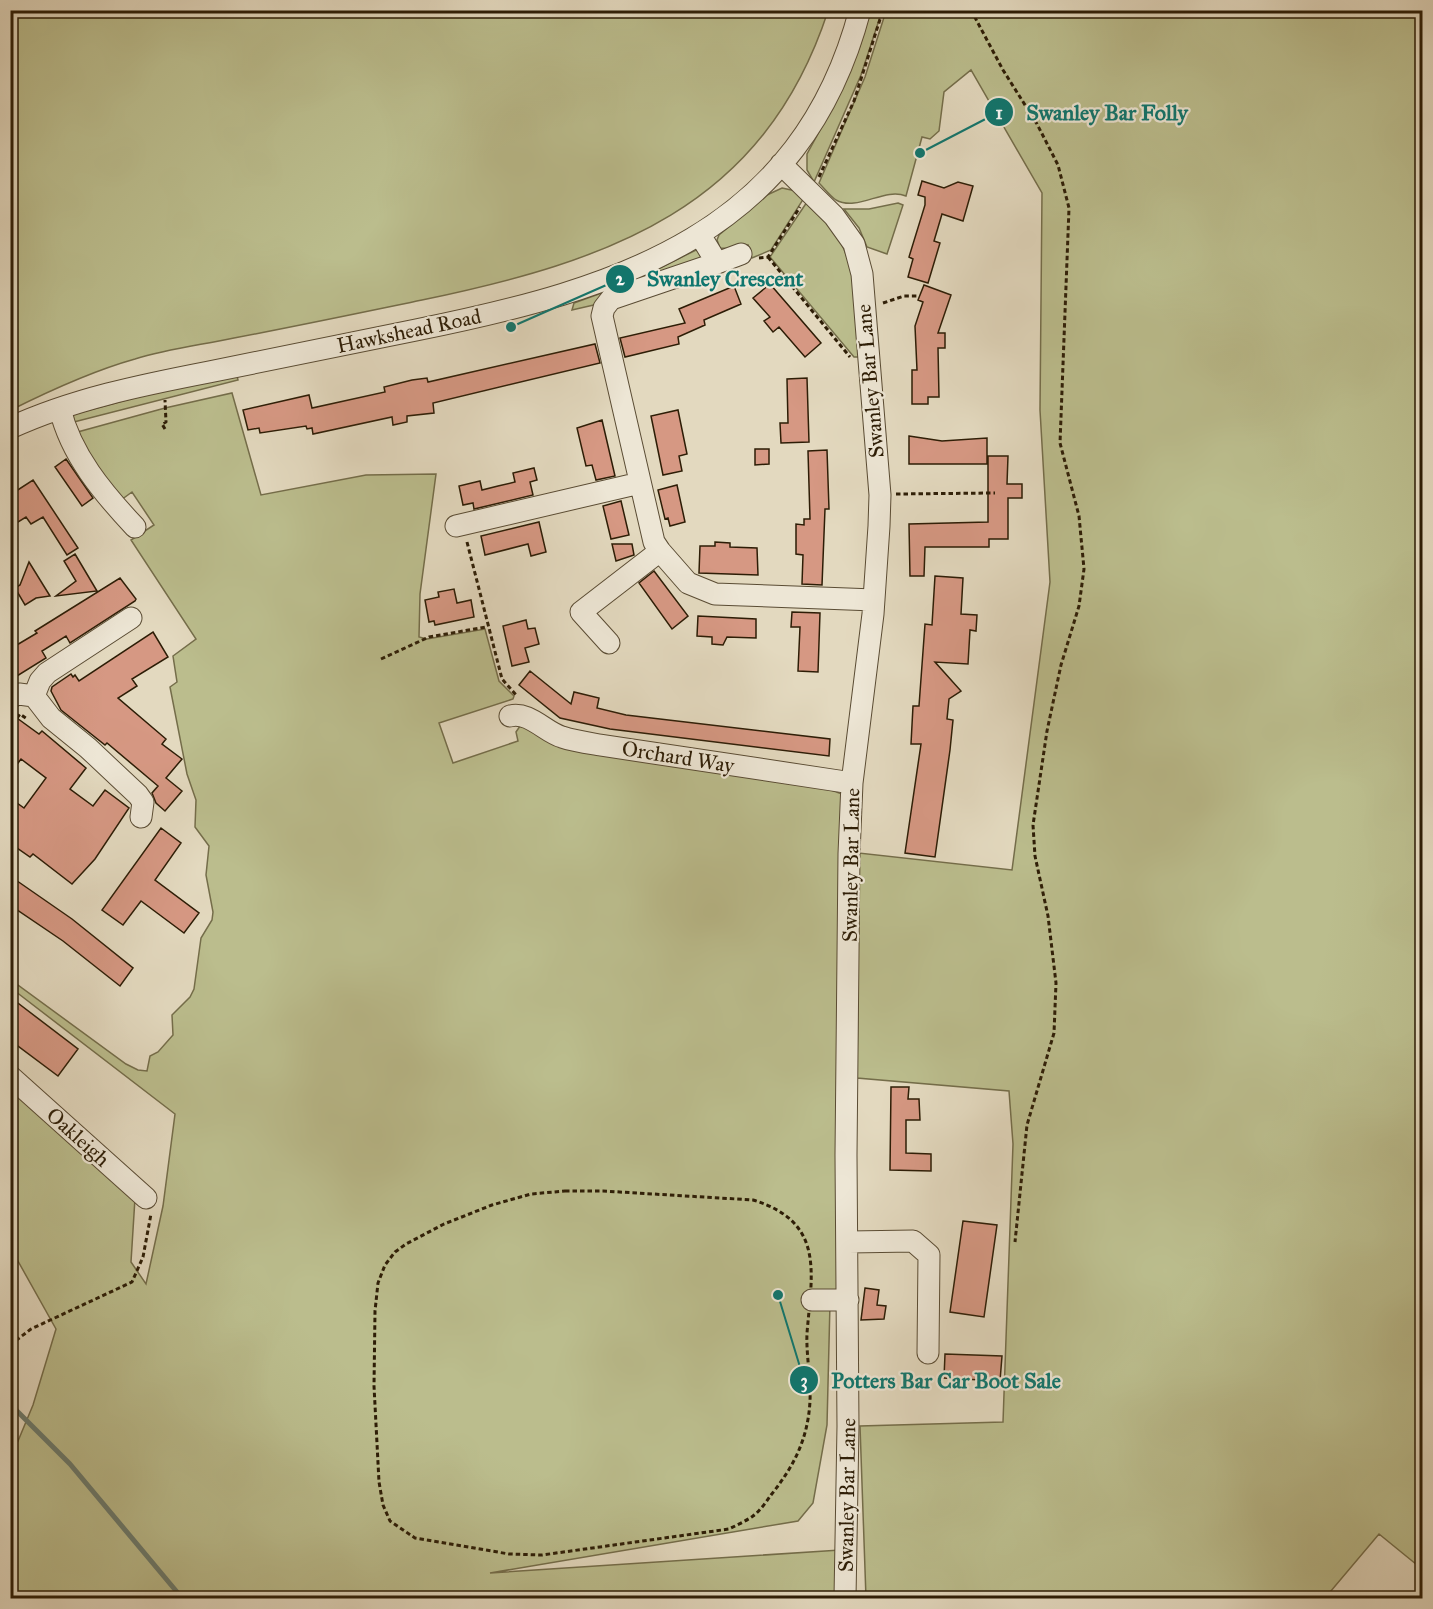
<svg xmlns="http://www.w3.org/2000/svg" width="1433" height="1609" viewBox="0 0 1433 1609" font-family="'IM FELL Great Primer',serif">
<rect width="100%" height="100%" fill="#e3d9bf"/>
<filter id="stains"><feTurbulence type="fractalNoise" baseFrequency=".00333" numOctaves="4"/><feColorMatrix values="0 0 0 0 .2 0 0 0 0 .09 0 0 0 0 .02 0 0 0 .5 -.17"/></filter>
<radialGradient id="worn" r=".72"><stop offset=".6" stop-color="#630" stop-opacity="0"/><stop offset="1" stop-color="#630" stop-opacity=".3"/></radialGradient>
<path fill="#bbbd8d" stroke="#746d4a" stroke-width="1.5" d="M11,10H828V11C763,209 609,261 422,300C359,313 297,326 234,338C201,345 167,349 135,359C92,371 51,390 11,410Z
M870,11H882L881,14L861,75L814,182L807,170V154L838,97L860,46Z
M886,11H1422V1569L1379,1534L1325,1598H866L860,1426L1003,1422L1013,1144L1009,1091L857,1078L859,853L1012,870L1050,582L1040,410L1042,193L971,70L944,92L939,131L930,139L922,137L906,196C884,187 858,212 836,200C830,196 824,188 819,183L865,77Z
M782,188L796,191L804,198L771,250L752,258L748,245L735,249L720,248L717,240L719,235L767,195Z
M807,202C819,214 832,226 840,241C858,274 856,320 861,357H854L770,257Z
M898,203L903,205L887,254L867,247L859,228L844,209H869Z
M696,250L702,253V259L598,304L572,310L574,303L632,282Z
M237,376L238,380L70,423L71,415L152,393Z
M232,393L261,495L366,475L436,474L420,594L419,637L427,639L485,629L499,681L514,696L513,699L439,723L453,763L518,741L516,732L520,726L820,786L842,794L843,1289L830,1303L827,1425L813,1503L798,1521L490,1573L840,1550L842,1598H11L10,1435L18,1441L33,1405L56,1329L14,1254L11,1252V1086L135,1198L131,1262L146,1284L163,1206L175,1114L11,988V980L126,1064L138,1070L147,1071L150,1056L158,1052L173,1035L172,1015L190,997L194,989L201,938L212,920L213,912L206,875L209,846L195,827L196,800L187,774L170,687L177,682L173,656L196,639L131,540L154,525L132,492L121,500L74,433L165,408Z"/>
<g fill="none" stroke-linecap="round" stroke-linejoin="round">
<path stroke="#6b7b6e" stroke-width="5" d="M10,1404L70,1464L182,1598"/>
</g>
<path fill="#d69883" stroke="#2d1d06" stroke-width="1.5" d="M922,181L944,188L958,182L973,186L963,221L942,214L934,241L940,243L928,283L908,277L913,259L909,257L925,205V197L918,195Z
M770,284L821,343L805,357L779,327L773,332L764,321L770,317L753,298Z
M924,285L951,295L938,333H945V348H938L939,397H928V404H912V370H917L915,326L923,302L918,300Z
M734,286L741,304L704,320L705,325L678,337L679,344L625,357L620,338L685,323L679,309Z
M595,344L600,363L433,403L434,413L407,416V422L393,425L392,417L313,434L312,428L307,429L306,426L260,433L259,428L248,430L243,410L309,395L312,408L385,392L384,387L412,380L427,378L428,382Z
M807,378L809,442L781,443L780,423H788L787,379Z
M678,410L687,454L679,456L682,471L663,475L651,416Z
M602,420L615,476L596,480L592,465L586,466L577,428Z
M909,436L942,441L987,438V464H909Z
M755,449H769V464L755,465Z
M827,450L829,509H825L822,585L802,584L803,555L796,554V524L804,525V519H810L808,451Z
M988,456H1008L1007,484H1022V498H1008V539H989V547H925L924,576H910L909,524L988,522Z
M66,459L93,498L82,506L55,467Z
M534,468L537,480L530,482L533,495L474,509L473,503L463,505L459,486L480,481L482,490L498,486L515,482L513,473Z
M33,480L78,548L67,555L43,517L31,524L26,517L10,527V495Z
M677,485L685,522L670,526L668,518L665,519L658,490Z
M621,501L629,535L611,539L603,506Z
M539,522L546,552L531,556L528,544L485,555L481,536Z
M715,542L730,543V547L757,548L758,575L699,573L700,546H715Z
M612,544H632L634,555L616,561Z
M75,554L97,591L56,596L76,581L64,561Z
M29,562L50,596L36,598L25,605L15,588L20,585Z
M654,571L688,616L672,629L639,583Z
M935,576L963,578L961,614L977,615L976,631L970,630L968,664L935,662L961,691L949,699L947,719L953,720L950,750L935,857L905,853L921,744H911L913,706H919L925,624L932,625Z
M120,578L136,599L135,601L70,643L66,636L42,651L46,658L17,676L10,666V649L37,633L35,631Z
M454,589L457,603L471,600L474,617L435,625L434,621L429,622L425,600L439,597L438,592Z
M792,612L820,613L818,672L798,671L800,627H791Z
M698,616L756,619V638L727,637L723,645L712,644V637L697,636Z
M526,620L528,629L535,628L539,644L525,648L529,662L512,666L503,626Z
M153,632L168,657L132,679L137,686L118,698L166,739L162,744L182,759L166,778L182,791L165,811L156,803L152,793L158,786L107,743L105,745L61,710L51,691L52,687L71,674L73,677L75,675L79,681Z
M530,671L571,704L574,692L599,698L597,708L626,715L830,739L829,756L610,729L560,718L519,685Z
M10,713L39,734L42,731L86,768L70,789L93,806L105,790L129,808L95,859L72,884L33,854L30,857L10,843V798L24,808L46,778L21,759L10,774V743L16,736L10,732Z
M161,828L181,843L155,880L199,913L184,933L141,901L123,925L102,910Z
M10,876L72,919L133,968L120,986L63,941L10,905Z
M10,997L78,1049L58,1076L10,1040Z
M891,1087H909L908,1099H919L920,1120H906V1153L931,1154V1171L890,1170Z
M963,1221L997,1225L984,1317L950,1312Z
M865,1288L879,1290L877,1305L886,1306L884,1319L861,1320Z
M945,1354L1002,1356L1000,1381L944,1378Z"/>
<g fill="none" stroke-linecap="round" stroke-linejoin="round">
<defs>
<path id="minor" d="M781,164L834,216L854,244L862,274L880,495L879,526L873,614L852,783L849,854L846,1155L848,1426L845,1598
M700,235L717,263L611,299L604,308L602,316L654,542L660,551L688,583L715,594L874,600
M717,263L741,254
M60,409C71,455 103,493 135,527
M10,428C73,399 142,385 209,372C278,358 347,344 416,330C619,289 801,234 860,10
M456,526L640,483
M609,643L581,612L660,551
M34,696L40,681L47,673L131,618
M10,697L19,694L34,696L51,718L88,748L138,795L143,802L141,817
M510,716C529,711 545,732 562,737C574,741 588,743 600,745L852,783
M10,1076L146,1198
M849,1242L913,1241L929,1255L928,1353
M812,1300H848"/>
</defs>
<use href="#minor" stroke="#5a4c34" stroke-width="23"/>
<path stroke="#2d1d06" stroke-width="3" stroke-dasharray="4.5 3" stroke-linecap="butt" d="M971,10L1003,70L1037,124L1058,165L1069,208L1060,443L1079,516L1084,569L1079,606L1061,665L1047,731L1033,825L1035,856L1048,916L1056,983L1054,1033L1027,1125L1015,1242
M819,177L854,101L883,10
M768,257L850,357
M759,258L768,257L800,207
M883,303L904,296H917
M165,429L162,424L166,422L165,400
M896,494L995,493
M467,542L502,679L517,696
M381,659L429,637L486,627
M17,718L20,714L27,719
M565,1191H603L753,1200C825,1222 812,1272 807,1333C806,1355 811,1378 810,1401C808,1439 794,1466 771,1495C766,1502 760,1511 753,1516C746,1521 737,1525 729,1529L542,1555L509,1554L415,1538L390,1521L383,1505L379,1482L374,1386L375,1311L378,1283L385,1265L395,1252L406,1244L444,1224L492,1205L531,1194Z
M10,1345L31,1329L132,1282L143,1257L151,1214"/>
<use href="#minor" stroke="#ede6d5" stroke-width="21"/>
</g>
<g text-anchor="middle" stroke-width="4.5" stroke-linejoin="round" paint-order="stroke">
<g font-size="21" fill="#2d1d06" stroke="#ede6d5">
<text transform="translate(409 331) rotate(-12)" y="7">Hawkshead Road</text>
<text transform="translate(870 381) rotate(-95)" y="7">Swanley Bar Lane</text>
<text transform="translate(678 757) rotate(9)" y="7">Orchard Way</text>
<text transform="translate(851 865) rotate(-89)" y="7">Swanley Bar Lane</text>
<text transform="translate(78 1137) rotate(42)" y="7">Oakleigh</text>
<text transform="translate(847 1495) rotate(-89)" y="7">Swanley Bar Lane</text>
</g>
</g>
<path fill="none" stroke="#0f766e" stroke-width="2" d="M920 153L999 112M511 327L620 279M778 1295L804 1380"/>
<g fill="#0f766e" stroke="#ede6d5" stroke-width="2">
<circle cx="920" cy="153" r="6"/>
<circle cx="511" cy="327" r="6"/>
<circle cx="778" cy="1295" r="6"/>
<circle cx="999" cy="112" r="15"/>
<circle cx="620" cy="279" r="15"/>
<circle cx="804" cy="1380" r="15"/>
</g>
<g font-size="18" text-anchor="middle" font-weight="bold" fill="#fff">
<text x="999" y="119">1</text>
<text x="620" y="285">2</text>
<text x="804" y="1387">3</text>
</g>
<g font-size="22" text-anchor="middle" font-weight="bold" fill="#0f766e" stroke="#ede6d5" stroke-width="4.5" stroke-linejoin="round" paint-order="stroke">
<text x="1107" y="120">Swanley Bar Folly</text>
<text x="725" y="286">Swanley Crescent</text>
<text x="946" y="1388">Potters Bar Car Boot Sale</text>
</g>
<rect width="1433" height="1609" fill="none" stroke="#e3d9bf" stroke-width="36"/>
<rect x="12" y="12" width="1409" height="1585" fill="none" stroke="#2d1d06" stroke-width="3"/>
<rect x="18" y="18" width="1397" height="1573" fill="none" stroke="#2d1d06" stroke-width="1.5"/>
<rect width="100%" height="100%" filter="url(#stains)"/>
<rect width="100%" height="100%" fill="url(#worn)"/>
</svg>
